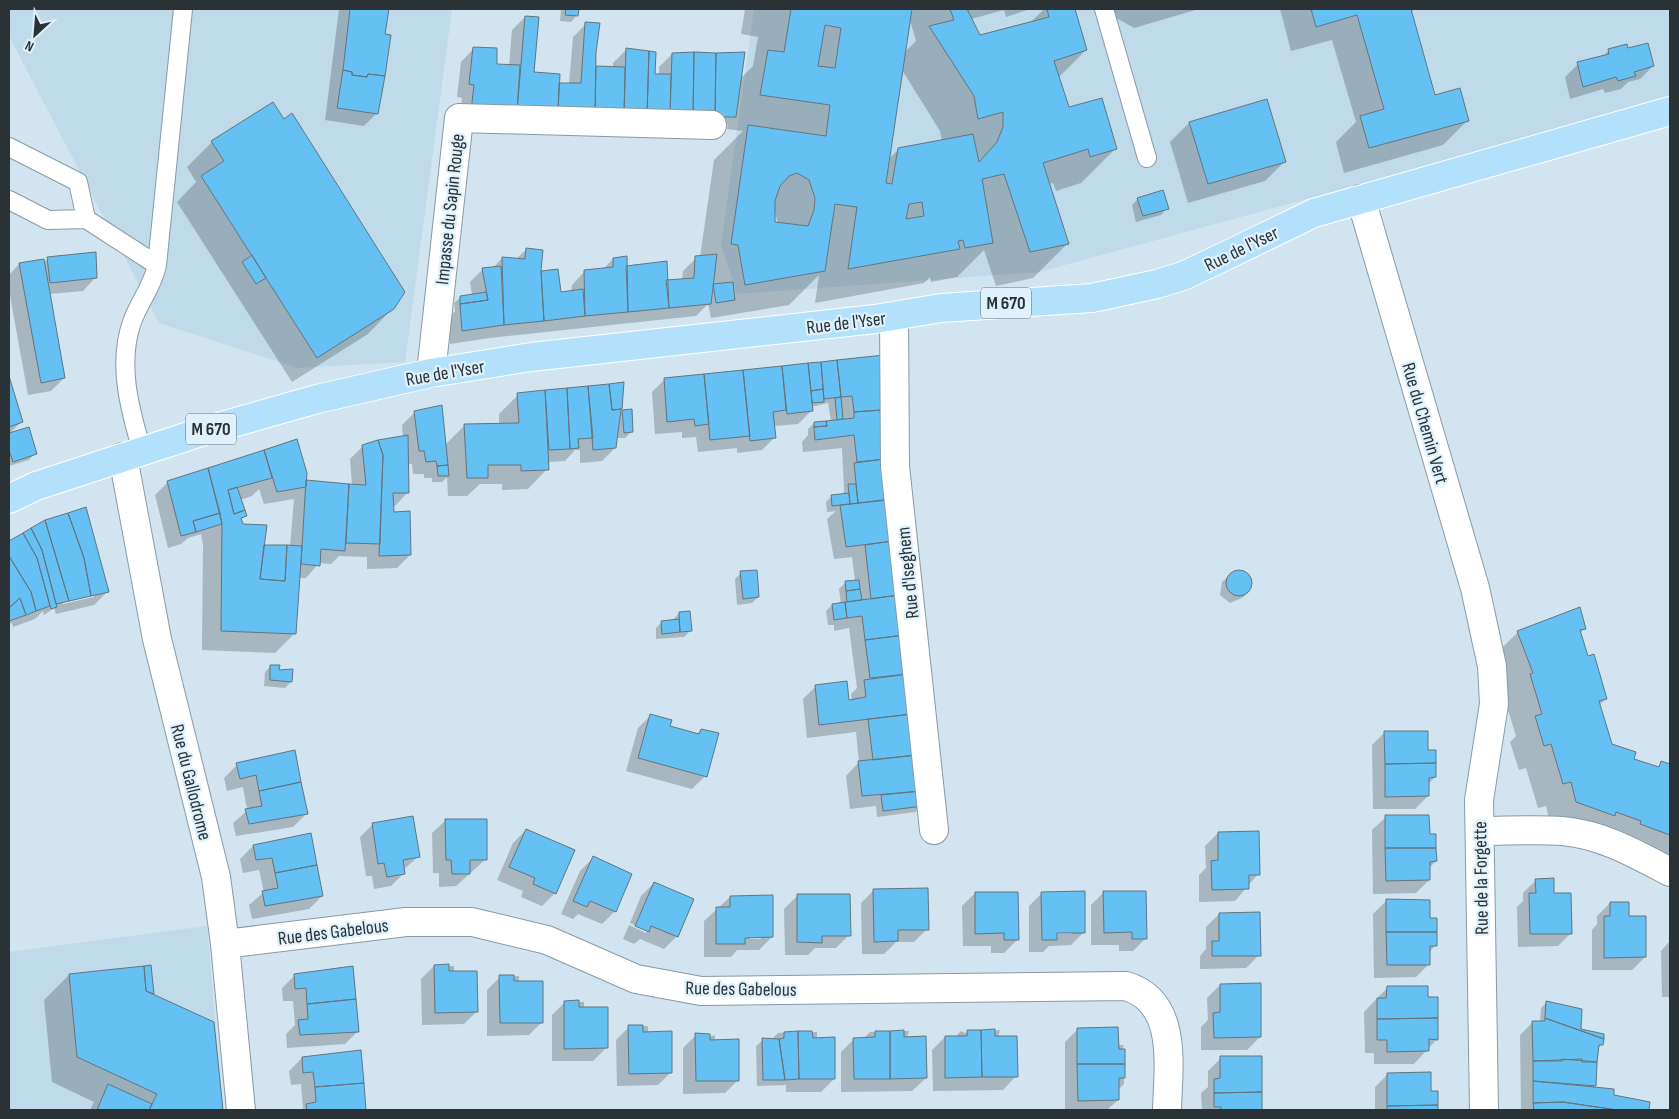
<svg xmlns="http://www.w3.org/2000/svg" width="1679" height="1119" viewBox="0 0 1679 1119" font-family="'Sofia Sans Condensed',sans-serif">
<rect width="100%" height="100%" fill="#d1e4ef"/>
<path fill="#bfdae9" d="M9,9H452L405,362L298,368L159,323L9,36Z
M754,9H1670V100L1039,272L737,294L721,245Z
M207,926L223,1110H9V952Z"/>
<path fill="#0003" fill-rule="evenodd" d="M339,9H387L377,113L364,126L325,120Z
M561,9H577V15L571,22L560,21Z
M745,9H1030L1006,17L1004,10L971,19L979,37L1030,23L1044,9H1073L1086,50L1058,78L1068,108L1115,149L1081,183L1056,191L1053,183L1049,184L1067,244L1033,278L996,286L984,250L957,277L931,282L930,277L924,283L815,303L819,275L789,305L711,318L708,304L696,316L490,338L450,344L448,318L455,311L454,303L461,297L472,295L470,282L483,269L493,268L502,258L516,259L527,249L540,272L560,293L571,292L572,285L585,271L603,269L613,259L625,268L665,282L682,280L683,271L696,258L700,257L714,160L743,131L727,129L728,124L721,130L459,123L462,98L457,97L461,62L474,48L496,65L509,66L512,30L525,17L533,74L558,84H569L573,37L586,24L598,25L595,67L613,68V63L626,50L654,75H659V67L672,54L740,79L753,66L758,37L741,34ZM909,17L916,41L904,53ZM902,70L940,131L942,141L899,149L888,160ZM775,213L778,223H774Z
M1108,9H1199L1134,28L1109,14Z
M1280,9H1415L1410,13L1434,96L1468,120L1443,145L1344,173L1336,142L1356,122L1332,40L1291,51Z
M1609,50H1627L1653,66L1640,79L1628,82L1621,89L1605,93L1603,89L1570,99L1565,77L1578,64L1602,57Z
M1189,123L1284,162L1265,181L1188,203L1170,142Z
M212,142L393,308L368,334L292,382L177,202L196,182L187,167Z
M1138,199L1167,208L1161,215L1136,222L1132,205Z
M48,259L96,277L83,291L49,294L64,378L51,391L28,395L9,290V275L19,264L43,263Z
M883,357L882,409L879,412L921,806L915,812L877,817L876,806L850,809L846,776L859,762L856,732L807,738L803,699L816,686L847,701H852L851,694L857,688L849,628L834,631V625H828L826,611L832,605L841,604L839,589L845,583L855,581L852,557L834,559L827,519L836,511L827,512L826,502L832,496L843,495L844,490L842,448L803,452L802,442L808,435V429L814,423L831,421L828,403L811,407V411L798,424L774,426L775,437L762,450L737,453V448L698,452L696,437L682,438V432L655,434L652,392L665,379Z
M9,380L21,422L9,434Z
M622,384L619,415L622,411L632,431L625,438H616L615,448L602,461L580,463V450H575L565,461L547,462V469L528,489L502,490V484H480L467,496H448L447,477L442,482H432V478H424V474H413L412,464H407L408,492L395,506H392V513L410,555L397,568L367,569V557L339,556L331,564L319,563L306,578H298L295,633L275,653L202,650L203,544L201,534L188,538L181,544L168,548L155,495L168,482L296,441L305,481L352,485L350,459L363,446L403,437L402,425L415,412L445,445L465,425H499V414L518,395ZM259,489L264,504L294,499L290,547L263,546L242,526L241,520L245,515L240,500L252,496Z
M28,429L35,453L29,460L9,466V435Z
M46,521L107,592L94,605L56,614L54,608L44,615L43,611L35,619L13,627L12,623L9,624V542ZM94,594V597L63,604L62,602Z
M1241,571L1251,579L1248,592L1242,598L1230,603L1220,595L1222,582L1229,576Z
M741,573L758,597L752,603L737,605L735,579Z
M679,613L690,631L684,637L656,639V628L662,622L673,620Z
M1585,628L1580,633L1587,658L1606,699L1599,705L1611,745L1632,759L1656,768L1662,763L1670,766V868L1551,827L1546,806L1538,808L1526,768L1519,770L1510,742L1516,736L1505,700L1508,698L1493,657L1518,632Z
M271,666L291,682L285,688L264,686L265,672Z
M651,715L669,727L696,735L701,730L705,776L692,789L626,771L638,728Z
M1385,732L1427,751L1435,777L1428,784V796L1415,809H1373L1372,745Z
M294,752L306,814L293,827L236,836L233,823L248,810L246,804L243,787L227,791L224,778L237,765Z
M1386,817L1428,835L1436,861L1429,868V880L1416,893L1373,894L1372,830Z
M446,820L486,859L456,886L439,887V873H433L432,833Z
M373,824L418,857L403,870L404,873L391,886L374,889L372,876H366L360,837Z
M526,830L555,893L542,906L521,897L523,891L497,880L513,843Z
M1218,833L1258,874L1235,901L1199,902V875L1206,868L1205,846Z
M310,834L322,896L309,909L252,919L249,905L264,892L259,870L243,873L240,859L253,846Z
M593,858L615,911L602,924L578,914L573,919L561,914L580,871Z
M1536,880L1553,894L1571,933L1558,946L1518,947L1517,907L1523,901V893Z
M654,883L677,936L664,949L640,939L634,944L623,939L629,925L646,933L648,931L630,923L641,896Z
M874,890L927,929L914,942H896L884,954H862L861,903Z
M1104,892L1146,938L1133,951H1119V945H1091V905Z
M975,893L1017,940L1004,953H991V946H963L962,906Z
M1042,893L1084,932L1071,945L1049,946L1043,952H1029V906ZM1051,932H1072V934H1051Z
M797,896L849,935L836,948H815L808,955H785L784,909Z
M730,897L772,937L759,950H737L731,957H704V921ZM750,936H761V939H750Z
M1386,901L1428,919L1436,945L1429,952V964L1416,977L1374,978L1373,914Z
M1610,903L1628,917L1645,957L1632,970H1592V930L1597,924V916Z
M1219,914L1259,955L1246,968L1200,969V956L1206,949V927Z
M1670,941V997H1662L1661,951Z
M434,966H454V972L477,1011L464,1024L422,1025L421,979Z
M150,967L152,995L221,1110H90L94,1102L52,1082L44,1000L69,975Z
M295,975L358,1031L345,1044L287,1048L286,1034L295,1025L293,1001H283L282,988Z
M519,976V983L542,1022L529,1035L487,1036V990L500,977Z
M1220,985L1260,1037L1247,1050H1201V1027L1208,1020L1207,998Z
M1387,988L1427,999L1437,1039L1414,1064H1374V1053H1365L1364,1012Z
M565,1002H584V1008L606,1048L593,1061H552V1015Z
M1547,1002L1580,1030L1602,1044L1598,1048L1595,1087L1612,1096L1648,1103L1647,1110H1521L1520,1035L1533,1022H1540L1541,1008Z
M648,1026V1033L671,1072L658,1085L617,1086L616,1040L629,1027Z
M1078,1029L1117,1045H1124L1122,1050H1124V1084L1118,1090V1100L1107,1110H1065V1042Z
M1000,1030L998,1037L1016,1076L1003,1090L933,1091L932,1050L945,1037H955L961,1031L965,1033Z
M909,1031L907,1038L926,1078L912,1091L841,1092V1052L854,1039H863L870,1032Z
M798,1032H817V1039L834,1079L821,1092H786V1085L757,1086L756,1046L763,1040L772,1039L778,1033Z
M696,1035L709,1037L715,1035V1041L738,1080L725,1093L683,1094V1048Z
M360,1052L365,1110H301L303,1109L301,1084L291,1085L289,1071L302,1058Z
M1261,1057V1110H1202L1201,1093L1208,1087V1071L1221,1058Z
M1388,1074L1430,1092H1437V1110H1375V1087Z"/>
<path fill="#65c1f3" stroke="#63747f" fill-rule="evenodd" d="M350,9H389L385,34L391,35L385,76L368,74L367,77L352,75V72L343,70Z
M566,9H579L578,16L565,15Z
M791,9H912L886,183L892,184L898,148L973,134L979,162L997,142L1003,127V112L978,119L974,96L929,26L954,20L950,9H967L980,35L1049,17L1047,9H1075L1087,50L1054,61L1069,107L1102,98L1117,149L1090,157L1088,149L1043,163L1069,244L1030,252L1004,174L982,179L993,243L965,248L963,240L958,241L960,249L848,269L857,207L835,204L825,271L745,285L738,245L731,244L748,125L826,136L830,105L760,95L768,50L784,52ZM825,25L841,28L835,68L818,66ZM797,173L809,180L815,198L814,210L808,226L775,222V201L780,186L789,176ZM922,202L924,216L906,219L909,204Z
M1311,9H1411L1435,95L1460,88L1469,121L1369,148L1360,116L1384,109L1357,15L1316,27Z
M525,16L539,17L534,72L560,74L558,113L517,112Z
M585,22L600,23L596,52L595,114L558,113L559,83H581Z
M1648,43L1654,66L1634,72L1636,76L1618,81L1616,77L1583,87L1577,62L1609,54L1608,49L1627,44L1628,48Z
M473,47L497,48V64L520,65L517,112L471,111L474,85L469,84Z
M626,48L649,51L647,115H624Z
M649,51L656,52L655,74H671L670,116L647,115Z
M694,52L693,116H670L672,53Z
M694,52L716,53L715,117L693,116Z
M745,52L736,117H715L716,53Z
M596,66L625,67L624,115L595,114Z
M343,70L352,72V75L367,77L368,74L385,76L378,114L337,108Z
M1267,99L1286,162L1208,184L1189,122Z
M273,102L284,119L292,113L405,292L394,309L317,358L201,176L224,161L211,141Z
M1163,190L1169,209L1143,216L1137,198Z
M526,248L543,250L541,271L544,321L504,325L502,257L525,259Z
M96,252L97,278L50,283L47,257Z
M717,254L711,304L669,308L666,280L694,278L695,256Z
M252,255L266,278L256,284L242,262Z
M627,256L628,312L585,316L584,270L613,267V258Z
M44,259L65,378L41,383L19,263Z
M667,261L669,308L628,312L626,266Z
M501,266L504,325L462,331L460,304L488,300L482,268Z
M558,269L561,292L583,289L585,316L544,321L541,271Z
M733,282L735,300L716,303L713,284Z
M486,292L488,300L460,304V296Z
M884,355L883,410L854,412L852,396L841,397L837,360Z
M837,360L841,397L824,399L821,362Z
M821,362L823,389L811,391L808,363Z
M808,363L813,411L787,414L782,366Z
M782,366L786,410L773,412L776,438L750,441L743,370Z
M743,370L750,436L710,440L704,374Z
M704,374L709,424L695,426L694,419L667,422L664,378Z
M9,376L23,422L9,427Z
M624,382L622,409L612,410L609,384Z
M609,384L612,410L621,409L616,448L593,450L588,386Z
M588,386L593,438L578,439L579,448L570,449L567,388Z
M567,388L570,449L549,450L545,390Z
M823,389L824,402L812,403L811,391Z
M545,390L549,470L521,471V465H488V478H467L464,424L519,423L517,393Z
M841,397L843,419L837,420L835,398Z
M442,405L448,465L437,466L436,461L426,462L424,451H419L414,411Z
M632,409L633,432L624,433L622,410Z
M880,410L885,459L857,462L854,435L815,440L814,427L827,426L826,421L854,418V412Z
M826,421L827,426L814,427V422Z
M29,427L37,454L13,462L9,450V433Z
M408,435L409,493H393L394,512L410,511L411,555L379,556L383,455L378,440Z
M297,439L307,473L306,487L277,492L264,450Z
M378,440L383,455L380,544L346,543L349,484L366,485L362,445Z
M264,450L272,478L228,490L234,514L245,510L247,516L241,518L243,524L267,525L260,579L285,581L287,545L302,546L296,634L221,631L222,524L208,468Z
M885,459L890,499L858,503L854,463Z
M448,465L449,476H438L437,466Z
M208,468L220,513L193,521L196,532L181,536L167,481Z
M306,480L349,484L345,551L321,549L320,566L301,564Z
M848,484H856L858,503L850,504Z
M237,487L245,510L234,514L228,490Z
M849,493L850,504L832,506L831,495Z
M889,500L893,541L846,547L840,505Z
M86,507L109,592L91,596L84,558L68,513Z
M68,513L84,558L91,596L69,601L45,520Z
M220,513L222,524L196,532L193,521Z
M45,520L69,601L56,604L42,550L31,528Z
M31,528L42,550L57,607L51,609L37,558L23,533Z
M23,533L37,558L50,606L36,611L31,592L9,556V541Z
M893,541L899,595L871,599L865,545Z
M264,545H287L285,581L260,579Z
M9,556L31,592L36,611L26,615L20,598L9,608Z
M757,570L759,597L743,599L740,571Z
M1226 583a13 13 0 1 1 26 0a13 13 0 1 1-26 0Z
M859,580L860,589L846,591L845,581Z
M860,589L862,600L847,602L846,591Z
M899,595L904,635L865,640L862,616L847,618L845,602Z
M20,598L26,615L9,621V608Z
M845,602L847,618L834,620L832,604Z
M1580,607L1586,629L1580,630L1588,656L1594,654L1607,699L1599,701L1612,744L1636,752L1634,759L1659,767L1661,761L1670,764V835L1640,824L1641,821L1616,812L1615,816L1576,802L1571,782L1563,784L1551,744L1544,746L1535,716L1542,714L1530,674L1533,673L1517,631Z
M690,611L692,631L680,632L679,612Z
M679,619L680,632L662,634L661,621Z
M904,635L908,674L870,678L865,640Z
M270,665H280L279,670L293,669L292,682L270,680Z
M908,674L912,714L819,725L815,685L847,681L849,700L866,697L864,680Z
M650,714L672,720L670,726L699,734L701,729L719,733L707,777L638,758Z
M912,714L917,755L873,760L868,719Z
M1384,731H1428V750H1436V763L1385,764Z
M295,750L301,782L259,791L256,775L240,779L236,763Z
M917,755L921,791L862,796L858,761Z
M1436,763V777L1429,778V796L1385,797V764Z
M301,782L308,814L249,824L245,809L262,806L259,791Z
M921,791L923,806L883,811L881,795Z
M1385,815H1429L1430,834H1436V848H1385Z
M413,816L420,857L403,860L405,874L387,877L384,863L378,864L372,823Z
M445,819H487V860H470V874H452L451,860H446Z
M526,829L575,850L556,894L533,884L535,878L509,867Z
M1259,831L1260,875H1249V889L1212,890L1211,861L1218,860V832Z
M311,833L317,865L275,873L272,858L256,860L253,845Z
M1385,848H1436L1437,861L1430,862V880L1386,881Z
M593,856L632,874L616,912L590,901L587,907L573,901Z
M317,865L323,896L265,906L262,891L278,888L275,873Z
M1554,878V893H1571L1572,934H1530L1529,893H1536L1535,879Z
M654,882L694,899L678,937L651,926L649,932L635,926Z
M928,888L929,930H898V941L874,942L873,889Z
M1085,891V933H1057V940H1042L1041,892Z
M1103,891H1146L1147,939H1132V932L1104,933Z
M975,892H1018L1019,940H1004V933L975,934Z
M797,894H850L851,936H822V943L797,942Z
M773,895V937L745,938V944H716V907H730V896Z
M1386,899L1430,900V918H1437V932H1386Z
M1610,902H1629V916H1646V957L1604,958V916H1610Z
M1260,912L1261,956H1212V941H1219V913Z
M1386,932H1437V946H1430V965H1387Z
M449,964V971H477L478,1012L435,1013L434,965Z
M151,965L154,994L146,991L144,966Z
M144,966L146,991L214,1022L223,1110H149L157,1094L77,1057L69,974Z
M353,966L356,999L307,1004L306,988L295,989L294,974Z
M499,975H514V981H543V1023H500Z
M1261,983V1037L1214,1038L1213,1013L1220,1012V984Z
M1387,986H1428V997H1438V1018L1377,1019V998H1386Z
M356,999L359,1032L300,1035L298,1020L308,1019L307,1004Z
M579,1000V1007H608V1048L564,1049V1001Z
M1546,1001L1582,1009L1581,1029L1604,1034V1039L1545,1018Z
M1438,1018V1040L1429,1039V1051L1387,1052V1040H1377V1019Z
M1545,1018L1604,1039L1603,1045H1599L1597,1062H1582V1059L1533,1061L1532,1021H1545Z
M628,1025H643V1032L672,1031V1073L629,1074Z
M1118,1027L1119,1049H1125V1064H1077V1028Z
M995,1029V1036H1017L1018,1077H982L981,1030Z
M904,1030V1037L926,1036L927,1078L890,1079V1031Z
M967,1030H981L982,1077L945,1078V1036H967Z
M798,1031L799,1079L785,1080L779,1039L784,1038V1032Z
M798,1031H812L813,1038L835,1037V1079H799Z
M875,1031H890V1079H854L853,1038L875,1037Z
M695,1033L710,1034V1040L739,1039V1081H696Z
M762,1038L779,1039L785,1080H763Z
M361,1050L364,1083L315,1087L313,1072L303,1073L302,1057Z
M1220,1056H1262V1092L1214,1093V1079L1220,1078Z
M1562,1059L1597,1062L1596,1086L1533,1081V1061H1562Z
M1077,1064H1125V1078H1119V1100L1078,1101Z
M1431,1072V1091H1438V1105L1387,1106V1073Z
M1533,1081L1614,1089V1095L1650,1102L1649,1110H1617L1563,1102L1533,1103Z
M364,1083L366,1110H307L306,1104L316,1102L315,1087Z
M108,1084L152,1104L149,1110H97Z
M1262,1092V1110H1221V1107H1214V1093Z
M1563,1102L1617,1110H1534L1533,1103Z
M1438,1105V1110H1387V1106Z"/>
<g fill="none" stroke-linecap="round" stroke-linejoin="round">
<defs>
<path id="service" d="M1104,9L1147,158
M9,147L78,182L86,219
M9,200L48,220L86,219L157,265
M142,451C130,410 117,364 132,322C139,302 153,286 157,265L183,9"/>
<path id="minor" d="M1361,199L1475,588L1492,666L1494,704L1479,800L1484,1110
M894,316L895,466L934,830
M431,373L459,118L712,125
M123,457L157,639L216,877L225,944L241,1110
M1480,831C1507,831 1535,829 1562,831C1601,834 1636,854 1670,872
M225,944L406,922H472L547,940L636,979L701,991L1126,986C1179,1002 1168,1067 1167,1110"/>
<path id="primary" d="M9,499L36,486L201,432L317,399L431,373L531,357L875,319L941,308L1092,298L1157,284L1183,276L1219,259L1314,213L1670,111"/>
</defs>
<use href="#service" stroke="#889aa5" stroke-width="20"/>
<use href="#minor" stroke="#889aa5" stroke-width="30"/>
<use href="#primary" stroke="#fff" stroke-width="30"/>
<use href="#service" stroke="#fff" stroke-width="18"/>
<use href="#minor" stroke="#fff" stroke-width="28"/>
<use href="#primary" stroke="#b3e1fb" stroke-width="28"/>
</g>
<g text-anchor="middle" stroke-width="4.5" stroke-linejoin="round" paint-order="stroke">
<g fill="#def1fd" stroke="#606b72" stroke-width="1">
<rect x="981" y="287.5" width="50" height="31" rx="4"/>
<rect x="186" y="413.5" width="50" height="31" rx="4"/>
</g>
<g font-size="18" font-weight="bold" fill="#2a3236">
<text x="1006" y="309">M 670</text>
<text x="211" y="435">M 670</text>
</g>
<g font-size="19" fill="#2a3236" stroke="#def1fd">
<text transform="translate(449 209) rotate(-84)" y="7">Impasse du Sapin Rouge</text>
<text transform="translate(1241 248) rotate(-26)" y="7">Rue de l'Yser</text>
<text transform="translate(846 322) rotate(-7)" y="7">Rue de l'Yser</text>
<text transform="translate(445 372) rotate(-10)" y="7">Rue de l'Yser</text>
<text transform="translate(1426 423) rotate(74)" y="7">Rue du Chemin Vert</text>
<text transform="translate(907 573) rotate(-96)" y="7">Rue d'Iseghem</text>
<text transform="translate(192 782) rotate(76)" y="7">Rue du Gallodrome</text>
<text transform="translate(1480 878) rotate(-91)" y="7">Rue de la Forgette</text>
<text transform="translate(333 931) rotate(-7)" y="7">Rue des Gabelous</text>
<text transform="translate(741 988) rotate(1)" y="7">Rue des Gabelous</text>
</g>
</g>
<rect width="1679" height="1119" fill="none" stroke="#2a3236" stroke-width="20"/>
<g transform="translate(35 35) rotate(206)" stroke="#def1fd" stroke-width="4" paint-order="stroke">
<path d="M0-4L9 19L0 12L-9 19Z" fill="#2a3236"/>
<text y="-8" font-size="14" font-weight="bold" text-anchor="middle" fill="#2a3236">N</text>
</g>
</svg>
